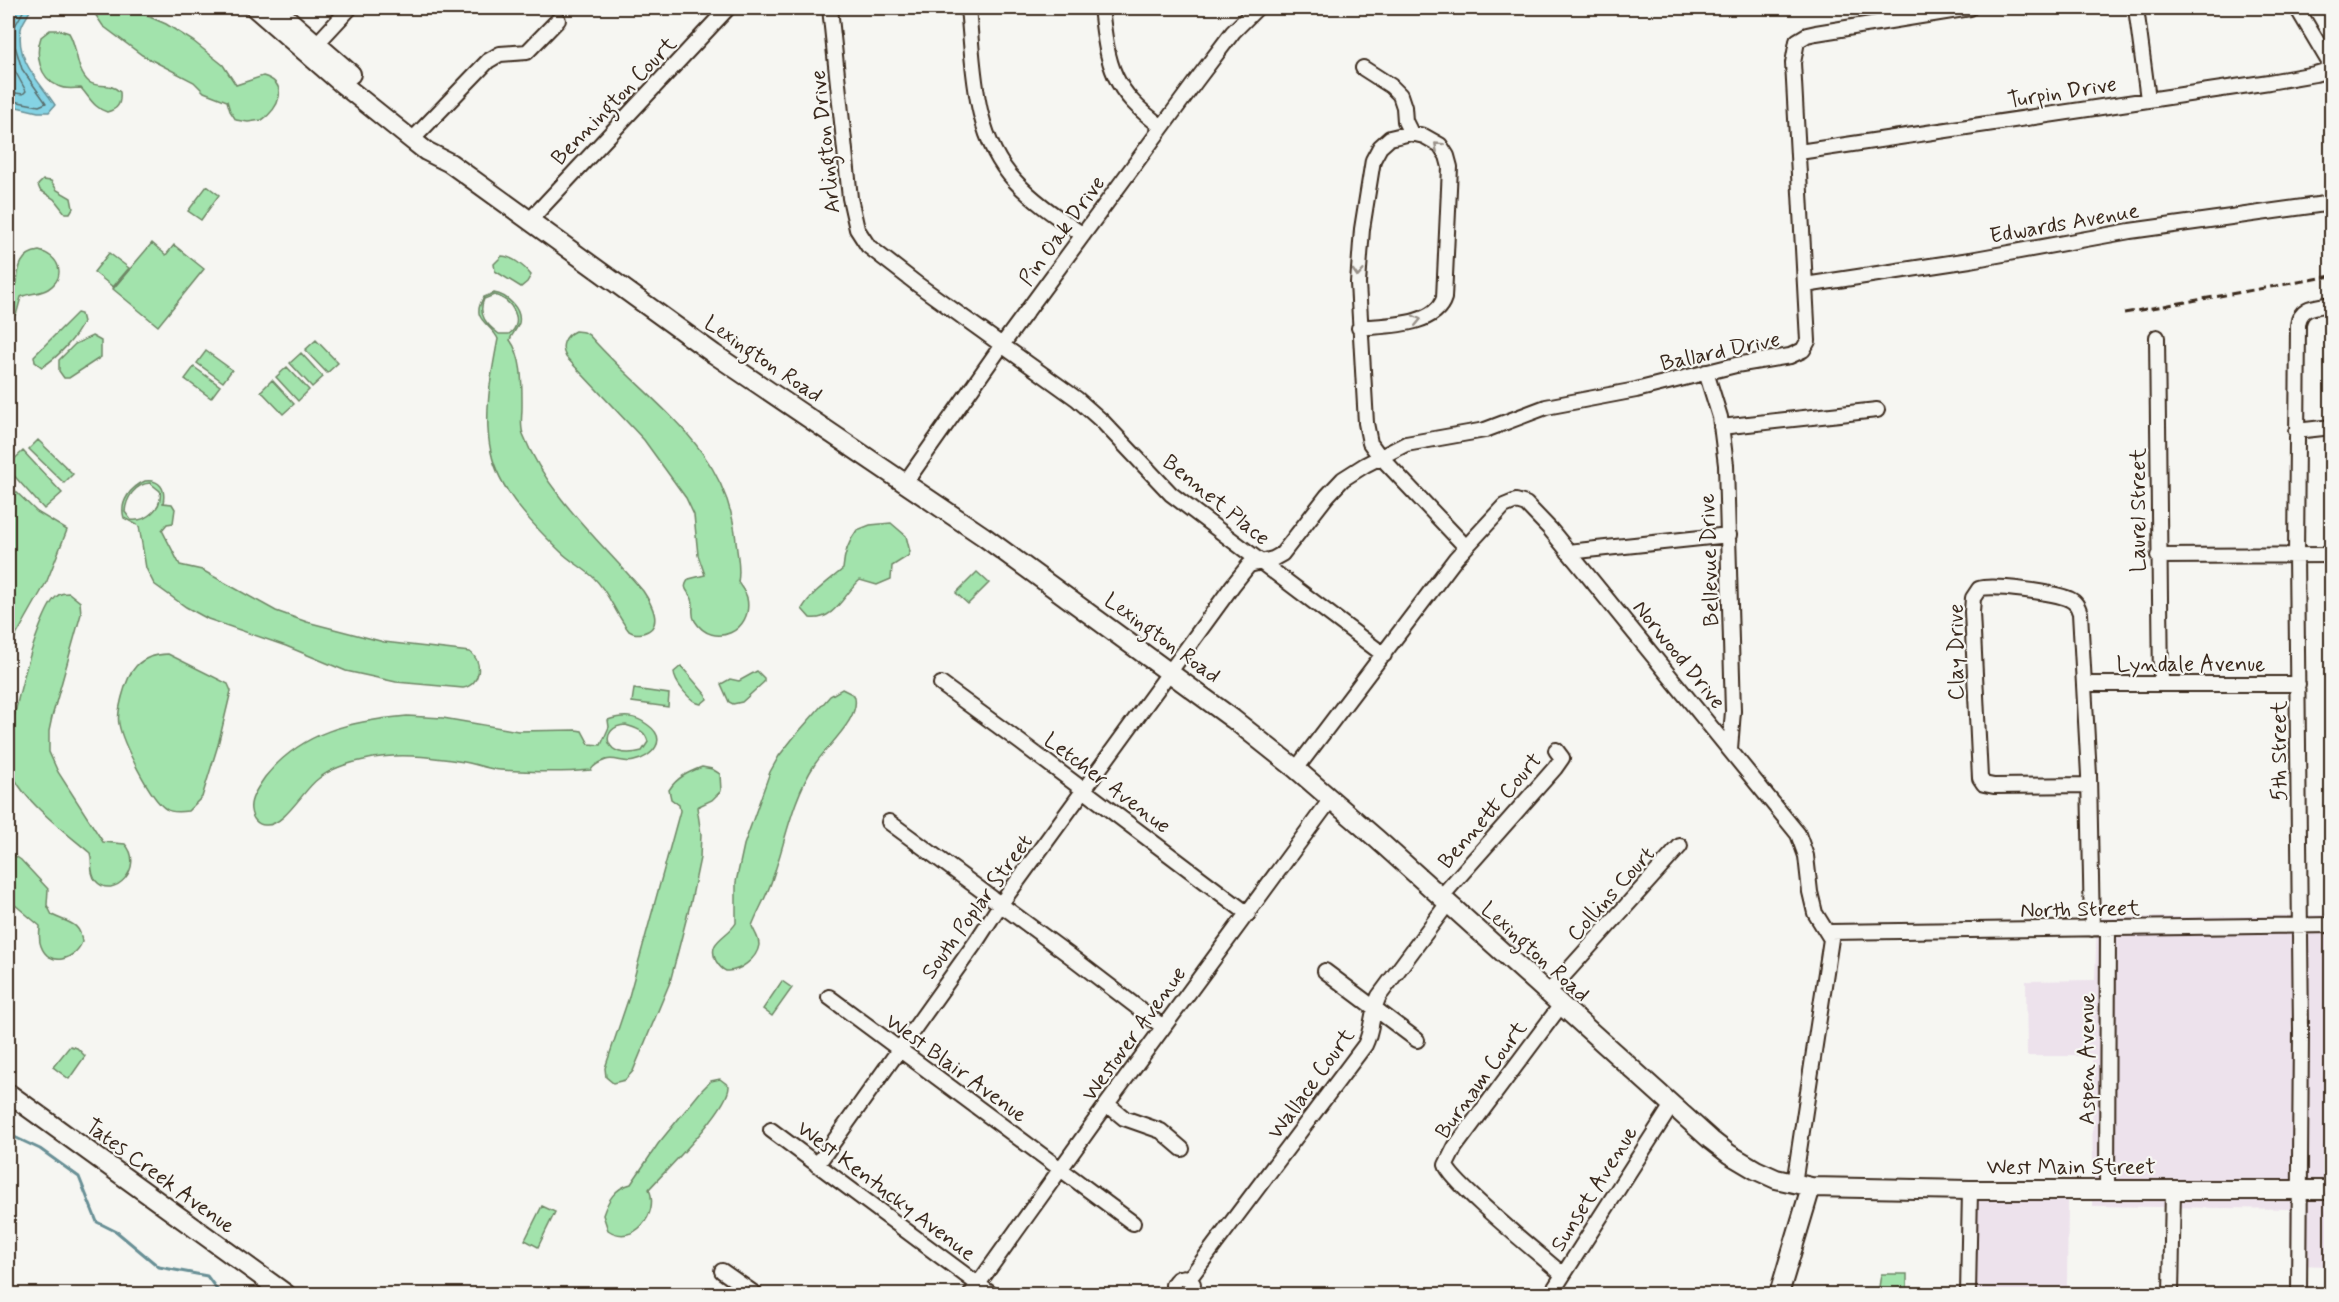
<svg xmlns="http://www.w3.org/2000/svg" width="2339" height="1302" viewBox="0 0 2339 1302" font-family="Mynerve,sans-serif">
<rect width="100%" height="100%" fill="#f6f6f2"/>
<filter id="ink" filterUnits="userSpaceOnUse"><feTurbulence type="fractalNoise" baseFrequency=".0167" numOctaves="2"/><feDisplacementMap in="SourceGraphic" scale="12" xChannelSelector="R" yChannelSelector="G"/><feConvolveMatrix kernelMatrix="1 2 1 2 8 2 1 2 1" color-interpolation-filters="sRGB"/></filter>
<g filter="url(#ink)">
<path fill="#ede2ec" d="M2331,915V1294V1266L2290,1265V1209L2093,1206L2092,1056H2027L2026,981L2095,980L2097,918Z
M1977,1199L2068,1201L2067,1286H2103V1294H1975Z"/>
<path fill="#a2e3ac" stroke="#6e8665" stroke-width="1.5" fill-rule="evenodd" d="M91,8H129L166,24L193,41L223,65L236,85L263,76C290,84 279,109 262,120L248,122L236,120L230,111L227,101L204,92L194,82L142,55L103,26Z
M50,30H60L69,33C78,47 75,70 89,82C98,89 109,81 120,92C121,104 118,109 107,112C94,108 90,98 81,88C74,88 65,90 58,86C39,78 35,54 41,37Z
M43,180L51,181L57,190L71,198L73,208L70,213H65L54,199L40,190L38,185Z
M207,186L219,195L201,220L188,211Z
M152,243L166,255L174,245L204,269L158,326L113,289Z
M39,251C58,255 68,276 48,289C40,294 29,293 21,297L17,312L8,325V289L17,283C18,268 21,253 39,251Z
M109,253L129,268L113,287L94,272Z
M502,256C513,257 524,266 531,275L527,282L521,287L495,271L494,264Z
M494,293C507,295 522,309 519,323C517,330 512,333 510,340C523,357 522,386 522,407C522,417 520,425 523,434C547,495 601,542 643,591C651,603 665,627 643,633C637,634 634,634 629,631C616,615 609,592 594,578C584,568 571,562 561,552C534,526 499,491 491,452C483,416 491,375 498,339C491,323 469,320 484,297ZM494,295C511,298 526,322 509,334H499C487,325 477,315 484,299Z
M77,313L81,314L83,322C76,338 57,358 42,367L35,362L34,356Z
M575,331L584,332L589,335C646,401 727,444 736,541C737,555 741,568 738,582C741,588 746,592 747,598C754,631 713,650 695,621C690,613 695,606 692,599C688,590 681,589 689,579L705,575L698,555L694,515L686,498L644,440L566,357C560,347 564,336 575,331Z
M92,336L101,341V357L69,378H64L59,371V360L75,344Z
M316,340L338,363L327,373L305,350Z
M206,351L232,370L223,382L197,363Z
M301,353L323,377L312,387L290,363Z
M194,367L220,386L211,398L185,379Z
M287,367L309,390L298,401L276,377Z
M272,380L294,404L283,414L261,391Z
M38,440L73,474L64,483L29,449Z
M23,451L62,493L44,509L8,469V465Z
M145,481C160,479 166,489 163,503L172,504L175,509L173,523L167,524L162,530L180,565L202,570L276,611L307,622L384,642L470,652C484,663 480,685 463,688L396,682L346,671L286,646L208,619L186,607L154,584L146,568L139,526L124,518C119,502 131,487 145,481ZM150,483L160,491C163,507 147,522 131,520L125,512C126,498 135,484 150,483Z
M8,484L37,512L67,530L47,581L8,650Z
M891,523L906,536L910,552L908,556L892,566L891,579L877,585L860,580C844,594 835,621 810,618L802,609C812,592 829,581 843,569C844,554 848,542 857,530L870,525Z
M977,572L989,583L968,604L956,593Z
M69,593L80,602L81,614L52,717L49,731V752L58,772L103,842L125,844C146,867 113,901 96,881C89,873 93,862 90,853C67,833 18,798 10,767C3,741 37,614 56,597C60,593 64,593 69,593Z
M168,654L228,684L231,691L218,745L202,797L188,811C181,812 172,813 166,809C151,800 122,742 119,724C117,715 120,706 122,697C129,670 138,655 168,654Z
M681,666L706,695L707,699L701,704C691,703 674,682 674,672Z
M757,671L764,678V682L742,702L733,704L729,702L721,684L730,679L739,681Z
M634,689L669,694L668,707L632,702Z
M842,689L854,695C863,716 827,746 815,764C792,799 786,840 772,880C767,896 758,910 752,926C754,932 759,937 759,945C757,959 739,972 726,971C721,969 719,966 716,961C706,941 728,937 736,923V882L744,845L770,772L779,756L794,737L830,696Z
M407,716L443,718L518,731L576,730L582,731L589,744L601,745L609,727L608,720C623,715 635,715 648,725C669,740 652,757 634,761C625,764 615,757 606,760C600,762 594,765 591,770C561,773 529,772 500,770C487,769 476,764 464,762C430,757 399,752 364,760C349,763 330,769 318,779C303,790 284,827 265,825C257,825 252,818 251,810C249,799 259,786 265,777C302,731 351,721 407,716ZM626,725C637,729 645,730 648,742L642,751C603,762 598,726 626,725Z
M702,767L712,769L720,774L721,791L712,800L697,807L701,834L700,858L691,901L670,982L633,1071L625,1080L613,1083L606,1077L605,1068L628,1000L680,811L679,805L671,799L669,790C677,777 689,772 702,767Z
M8,851L21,860L48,889L47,905L52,915C67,923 80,921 82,942C75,960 49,968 41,946C38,939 40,933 40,926L8,899Z
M782,981L792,988L772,1016L763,1009Z
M70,1046L77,1048L85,1056L69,1079L53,1067Z
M720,1079L729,1086C730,1108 665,1171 649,1189C660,1214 633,1247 608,1230L603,1215C608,1200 615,1188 631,1184L658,1144L702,1090L711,1081Z
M542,1206L555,1212L538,1247L525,1240Z
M1881,1274H1907V1294H1878Z"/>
<path fill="#85d3e4" stroke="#678f95" stroke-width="1.5" d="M8,8H31C29,15 22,22 21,29C15,60 40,82 55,105L49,112H38L8,105Z"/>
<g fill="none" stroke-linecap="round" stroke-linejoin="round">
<path stroke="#596e6d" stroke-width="1.5" d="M8,45L15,71L26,91L23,94L8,92
M8,100L39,106L46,103L22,69L15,46V26L25,8"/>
<path stroke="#678f95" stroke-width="3" d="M8,1134L40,1149L79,1177L97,1222L117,1232L159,1267L207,1276L218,1291L224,1294"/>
<defs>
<path id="minor" d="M830,8L850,198L857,229L868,246L917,284L1077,399L1103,422L1171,494L1384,655
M968,8C974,66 972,135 1015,181C1034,202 1060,219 1083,235
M1101,8C1108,68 1112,90 1162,127
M2136,8L2148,99
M2297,8L2332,67
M311,50L350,8
M1363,68L1391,86L1400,95L1404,107L1405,121L1411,133
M412,140L488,61L500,54L527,52L558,20
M1799,152L2269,82L2315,74L2332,69
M529,221L728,8
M1805,285L1970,260L2130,231L2332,203
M1359,328C1385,325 1435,327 1444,298L1450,167L1447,156L1440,145L1424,136L1411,133L1390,138L1380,147L1373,160L1362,229L1358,283L1366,423L1370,443L1378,454L1465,546
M2157,337L2161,684
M1706,372L1720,417L1726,465L1733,711L1730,749
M1721,427L1877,410
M2296,431L2332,427
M905,483L1002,345L1196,81L1233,32L1257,8
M1568,552L1729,535
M2158,556L2332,555
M941,684L1020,742L1248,914
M2084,684H2298
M1296,769L1456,558L1504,506L1516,501L1526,504L1550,529L1798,834L1806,856L1810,892L1815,913L1831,939L1794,1184
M2089,785L1994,786L1984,784L1980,778L1972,612L1973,598L1979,589C1992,584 2056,593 2069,599C2076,602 2078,607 2080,613L2089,775L2092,929
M889,822L1069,955L1163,1027
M1441,897L1555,768L1562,758L1556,750
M1829,932L2332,925
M1325,971L1417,1040
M1547,994L1680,846
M829,997L1133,1223
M1561,1005L1455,1147L1446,1165C1450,1182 1544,1258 1563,1275
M1107,1104L1124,1118L1161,1131L1182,1149
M771,1130L991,1294
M817,1165L976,942L1000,905L1233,585L1249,565L1273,559L1282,554L1327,496L1343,479L1365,465L1406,444L1485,430L1546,407L1636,390L1736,365L1790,356L1803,350L1808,341L1793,63L1797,41L1807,35L1816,33L1970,8
M2107,1190L2108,929
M722,1271L755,1294
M1189,1279L1365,1045C1373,1029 1371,1012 1379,996L1448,903
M971,1294L1107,1104L1331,799
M1175,1294L1173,1285C1178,1275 1187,1275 1193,1284L1190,1294
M1551,1294L1672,1105
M1968,1294L1970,1190
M2171,1294L2173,1190
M2299,1294L2301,1030L2296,555L2298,325C2300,306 2315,307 2332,304"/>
<path id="major" d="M255,8L341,83L412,140L426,151L450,163L714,354L983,536L1233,719L1296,769L1378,840L1711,1140L1729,1154L1756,1170L1776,1179L1811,1187L1970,1190H2332
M275,8L351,74
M8,1093L286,1294
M1779,1294L1811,1187"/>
</defs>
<use href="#minor" stroke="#3b2a1e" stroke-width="18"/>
<use href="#major" stroke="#3b2a1e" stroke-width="22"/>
<use href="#minor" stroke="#f6f6f2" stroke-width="14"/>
<use href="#major" stroke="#f6f6f2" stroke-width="18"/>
<path stroke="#3b2a1e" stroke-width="3" stroke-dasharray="9 4.5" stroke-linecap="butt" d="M2124,313L2332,276"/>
</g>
<defs><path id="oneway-chevron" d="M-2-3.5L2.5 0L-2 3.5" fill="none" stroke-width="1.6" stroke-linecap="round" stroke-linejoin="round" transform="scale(1.5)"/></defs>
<g stroke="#989088">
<use href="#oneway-chevron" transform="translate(1438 146) rotate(-138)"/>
<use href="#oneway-chevron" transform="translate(1358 273) rotate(93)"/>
<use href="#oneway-chevron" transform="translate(1417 320) rotate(-12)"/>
</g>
</g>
<g text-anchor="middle" stroke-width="4.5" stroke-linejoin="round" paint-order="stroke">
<g font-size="22" fill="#3b2a1e" stroke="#f6f6f2">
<text transform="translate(2062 91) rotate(-9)" y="8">Turpin Drive</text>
<text transform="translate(613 100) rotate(-46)" y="8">Bennington Court</text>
<text transform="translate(824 142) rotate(-96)" y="8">Arlington Drive</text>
<text transform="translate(2064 222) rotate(-10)" y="8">Edwards Avenue</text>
<text transform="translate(1061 230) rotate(-54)" y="8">Pin Oak Drive</text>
<text transform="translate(1720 350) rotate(-12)" y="8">Ballard Drive</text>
<text transform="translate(764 358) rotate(34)" y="8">Lexington Road</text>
<text transform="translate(1217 499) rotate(39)" y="8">Bennet Place</text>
<text transform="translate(2137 510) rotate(-90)" y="8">Laurel Street</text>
<text transform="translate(1708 560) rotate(-92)" y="8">Bellevue Drive</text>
<text transform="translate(1163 637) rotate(36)" y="8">Lexington Road</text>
<text transform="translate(1955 652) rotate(-90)" y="8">Clay Drive</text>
<text transform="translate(1680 654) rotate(51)" y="8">Norwood Drive</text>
<text x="2191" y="671">Lyndale Avenue</text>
<text transform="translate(2278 751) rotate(-90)" y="8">5th Street</text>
<text transform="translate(1108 782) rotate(37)" y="8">Letcher Avenue</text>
<text transform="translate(1489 810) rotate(-49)" y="8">Bennett Court</text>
<text transform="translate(1610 893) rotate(-48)" y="8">Collins Court</text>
<text transform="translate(976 906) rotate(-54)" y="8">South Poplar Street</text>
<text transform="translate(2080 908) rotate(-1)" y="8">North Street</text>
<text transform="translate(1536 951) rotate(42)" y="8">Lexington Road</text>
<text transform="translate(1133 1033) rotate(-54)" y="8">Westover Avenue</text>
<text transform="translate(2086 1059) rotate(-90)" y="8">Aspen Avenue</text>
<text transform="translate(957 1067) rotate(36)" y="8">West Blair Avenue</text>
<text transform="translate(1480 1079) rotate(-54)" y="8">Burnam Court</text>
<text transform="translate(1310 1083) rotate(-54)" y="8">Wallace Court</text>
<text x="2071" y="1174">West Main Street</text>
<text transform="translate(161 1175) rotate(36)" y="8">Tates Creek Avenue</text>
<text transform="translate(1593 1188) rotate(-58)" y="8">Sunset Avenue</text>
<text transform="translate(887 1190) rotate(37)" y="8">West Kentucky Avenue</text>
</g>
</g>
<rect width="2339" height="1302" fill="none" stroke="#f6f6f2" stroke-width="30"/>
<rect x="15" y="15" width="2309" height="1272" fill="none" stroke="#3b2a1e" stroke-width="2" filter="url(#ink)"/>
</svg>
